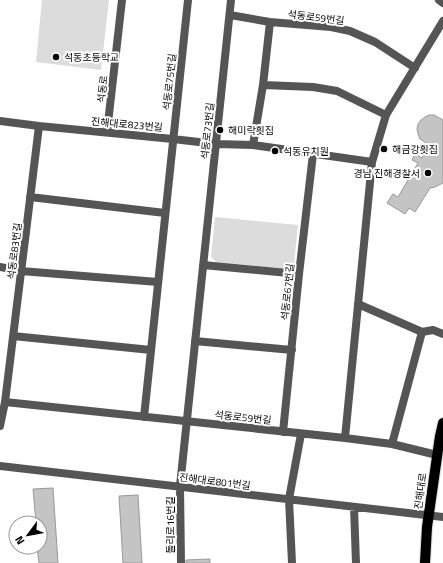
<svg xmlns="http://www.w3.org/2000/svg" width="443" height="563" viewBox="0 0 443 563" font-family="'Titillium Web','Noto Sans KR',sans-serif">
<rect width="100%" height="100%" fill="#fff"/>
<path fill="#dcdcdc" d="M42,0H109L101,70L36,62Z
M215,217L298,225L294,265L289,269L216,262L211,257Z"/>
<path fill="#c4c4c4" stroke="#999" d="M429,115H434L443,120V183L435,187L430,188L415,212L409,208L405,214L387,203L393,194L398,197L418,163L412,160L415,154L422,158L429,145L420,139L418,134L417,129L418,124L421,120L425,117Z
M53,488L58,563H39L37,547H40V523H36L33,489Z
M138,495L142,563H123L119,496Z
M210,559V563H186V560Z"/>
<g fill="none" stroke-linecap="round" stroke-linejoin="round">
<defs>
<path id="primary" d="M425,563L427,527L440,436L443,423"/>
</defs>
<use href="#primary" stroke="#dbdbdb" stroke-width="12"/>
<path stroke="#555" stroke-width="8" d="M439,0L443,3
M230,15L270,22L331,27L350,31L375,42L415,68
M263,85L313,87L337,91L386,115
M0,121L39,126L173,139L216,144L253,145L372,162
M107,132L122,0
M253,145L263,85L270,22
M30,197L165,213
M203,265L299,274
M0,267L21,271L158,282
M358,304L422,332
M422,332L433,330L443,334
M13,336L151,350
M195,341L292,350
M5,402L345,438L392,444L437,455
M144,417L188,0
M0,426L5,402L39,126
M283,432L299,274L313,154
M345,438L372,162L386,115L443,21
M392,444L422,332
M0,466L443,517
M354,507L356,563
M181,563L180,486L231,0
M292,563L289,499L301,434"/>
<use href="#primary" stroke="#000" stroke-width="10"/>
</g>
<g fill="#000" stroke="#fff" stroke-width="1.5">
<circle cx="56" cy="57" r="4"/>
<circle cx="220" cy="130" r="4"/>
<circle cx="384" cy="149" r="4"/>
<circle cx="275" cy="151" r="4"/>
<circle cx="428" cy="173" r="4"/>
</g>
<g text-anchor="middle" stroke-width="4" stroke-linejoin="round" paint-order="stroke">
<g font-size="10" fill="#000" stroke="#fff">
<text transform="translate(316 17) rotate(7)" y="4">석동로59번길</text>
<text transform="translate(169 82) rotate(-84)" y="4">석동로75번길</text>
<text transform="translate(102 89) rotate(-83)" y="4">석동로</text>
<text transform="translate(127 124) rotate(5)" y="4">진해대로823번길</text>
<text transform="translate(207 131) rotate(-84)" y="4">석동로73번길</text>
<text transform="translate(14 251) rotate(-83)" y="4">석동로83번길</text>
<text transform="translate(287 292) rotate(-84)" y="4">석동로67번길</text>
<text transform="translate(243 417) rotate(6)" y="4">석동로59번길</text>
<text transform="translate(215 481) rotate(7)" y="4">진해대로801번길</text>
<text transform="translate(420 491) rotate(-82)" y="4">진해대로</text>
<text transform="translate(170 525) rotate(-90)" y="4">돌리로16번길</text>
</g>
<g font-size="10" fill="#000" stroke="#fff" text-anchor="start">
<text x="64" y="61">석동초등학교</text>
<text x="228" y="134">해미락횟집</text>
<text x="392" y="153">해금강횟집</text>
<text x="283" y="155">석동유치원</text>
<text x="420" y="177" text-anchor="end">경남 진해경찰서</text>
</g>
</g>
<g transform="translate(28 535) rotate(238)"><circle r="19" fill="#ffffff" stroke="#999999"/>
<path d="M0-3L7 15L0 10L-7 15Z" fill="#000000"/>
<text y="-6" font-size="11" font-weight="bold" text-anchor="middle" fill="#000000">N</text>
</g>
</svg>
